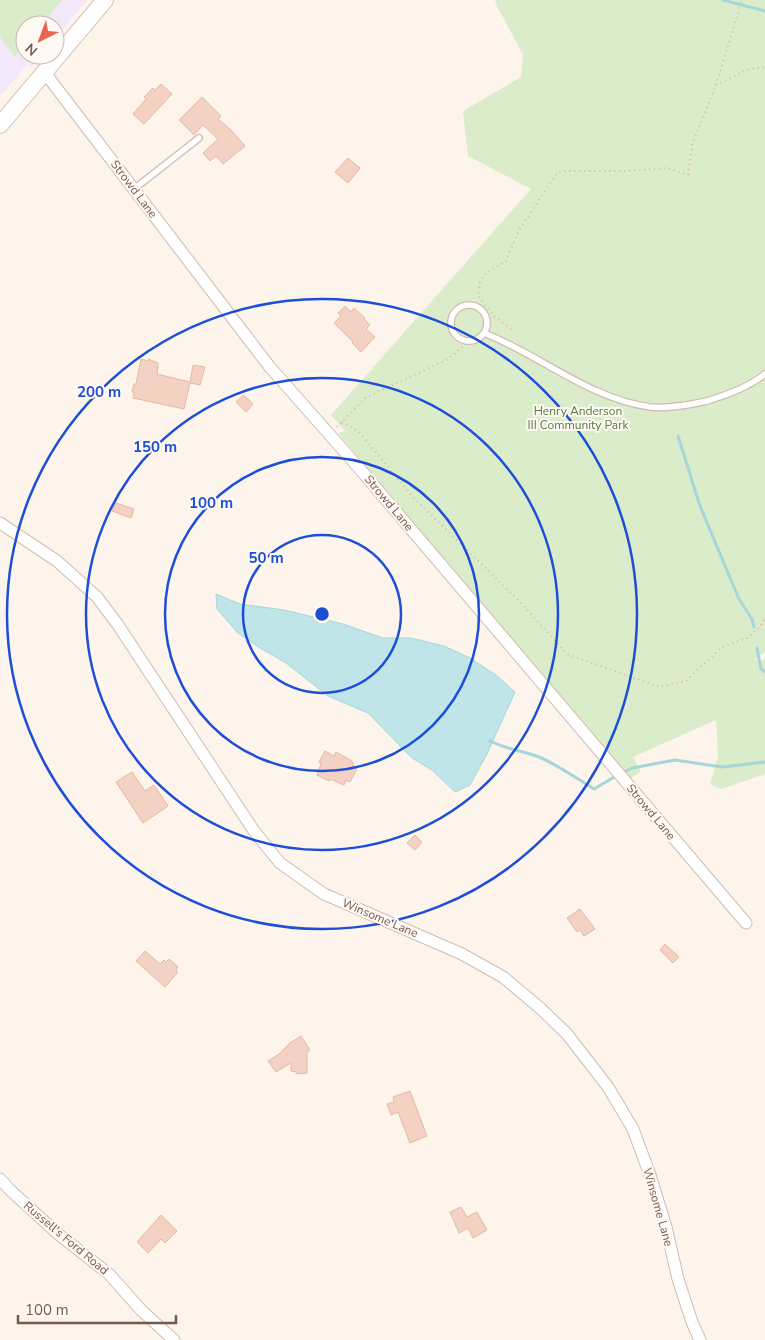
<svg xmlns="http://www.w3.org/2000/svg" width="765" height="1340" viewBox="0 0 765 1340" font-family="'Nunito Sans',sans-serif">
<rect width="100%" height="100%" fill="#fdf5ec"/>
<path fill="#f2e8fa" d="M0,0H87L55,39V25H25V55H42L32,67L28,64L0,96Z"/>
<path fill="#daecc9" d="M0,0H62L42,25H25V45L15,57L0,37Z
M495,0H765V652L755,659L760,662L765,659V774L721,789L710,784L718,756L716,720L633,757L641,771L630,779L616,765L338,433L345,431L331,415L531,189L468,156L463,111L521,77L523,55L497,6Z"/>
<path fill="#bfe5e8" stroke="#a5d6da" d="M216,594L240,604L284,610L343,624L383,638H411L444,646L470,658L496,675L515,692L486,756L470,785L455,792L432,770L412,758L368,713L328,696L286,663L260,648L238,633L217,609Z"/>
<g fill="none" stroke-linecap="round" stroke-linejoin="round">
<path stroke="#a5d6da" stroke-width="3" d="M723,0L765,11
M678,436L700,506L739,599L752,619L754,627
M757,648L761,669L765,672
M490,741C506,749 523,751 539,757C558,765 576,778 594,789L616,776
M622,773L632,768L675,760L722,767L765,762"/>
</g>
<path fill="#f3d2c3" stroke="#e6b7a3" d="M161,84L172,94L144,124L133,114L146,99L144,97L153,88L155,90Z
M202,97L221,116L218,119L231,130L245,146L223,164L216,156L210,161L203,153L218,139L203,125L194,135L179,120Z
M348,158L360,168L348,183L335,172Z
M345,306L351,312L354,308L365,318L364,319L370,325L366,329L375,337L361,352L352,343L353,342L334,323L341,316L338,313Z
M141,359L148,361V359L158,363L157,374L190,382L193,365L205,367L200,385L190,383L184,409L133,398L134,392H132L134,384H136Z
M244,395L253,404L246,412L236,402Z
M116,503L134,509L131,518L112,511Z
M325,751L334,756L336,752L352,761L354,767L357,769L350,782L346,780L344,785L330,779L329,781L317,775L321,764L319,762Z
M132,772L145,791L154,785L168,806L143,823L116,782Z
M415,835L422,842L415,850L407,843Z
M580,909L595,929L584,936L580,930L577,932L567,918Z
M665,944L679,957L673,963L660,950Z
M145,951L160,964L164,960L166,962L169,959L178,967L176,970L178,972L165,987L136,961Z
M301,1036L310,1050L307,1052V1073L297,1074L296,1072L291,1071V1063L276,1072L268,1061L279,1054L290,1043Z
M410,1091L427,1136L410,1143L398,1112L391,1115L387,1104L394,1102L393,1097Z
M461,1207L467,1217L477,1212L487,1230L473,1238L468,1228L459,1233L450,1212Z
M161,1215L177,1231L165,1243L161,1239L148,1253L137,1242Z"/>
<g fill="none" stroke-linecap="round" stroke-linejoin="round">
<defs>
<path id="lane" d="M134,189L199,138
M451 323a18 18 0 1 1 36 0a18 18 0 1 1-36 0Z
M484,333C540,355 590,399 650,407C669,409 689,405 707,401C727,395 749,387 765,374"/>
<path id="street" d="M45,73L269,366L359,468L746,923
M0,523L57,561L97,597L118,625L254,831L280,863L324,894L462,954L503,977L540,1008L567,1034L608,1087L633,1129L650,1175L666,1227L678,1279L692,1322L700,1340
M0,1179L10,1190L57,1233L109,1274L141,1310L174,1340"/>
<path id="secondary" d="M0,125L105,0"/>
</defs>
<use href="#lane" stroke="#d1bbb0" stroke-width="8"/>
<use href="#street" stroke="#d1bbb0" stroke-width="13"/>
<use href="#secondary" stroke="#d6beb0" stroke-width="18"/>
<path stroke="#d9b5a5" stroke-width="2" stroke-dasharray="1 4" stroke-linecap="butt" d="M716,85L739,10L740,0
M511,329L494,316L478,296L480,282L485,274L506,261L519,230L557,173L565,171H626L667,168L688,175L692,145L716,85L747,70L765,67
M342,422L359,432L412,496L521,603L567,654L660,687L686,681L722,647L747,638L760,627L765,618
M337,427L365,398L448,359L470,341"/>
<use href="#lane" stroke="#fff" stroke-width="5.5"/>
<use href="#street" stroke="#fff" stroke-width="11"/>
<use href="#secondary" stroke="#fff" stroke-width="16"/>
</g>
<g fill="none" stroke="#1d4ed8" stroke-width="2.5">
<circle cx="322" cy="614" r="79"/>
<circle cx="322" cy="614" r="157"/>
<circle cx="322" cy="614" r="236"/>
<circle cx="322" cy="614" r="315"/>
</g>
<g text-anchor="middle" stroke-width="4" stroke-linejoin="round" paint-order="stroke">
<g font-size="12" fill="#7a594d" stroke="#fff9f3">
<text transform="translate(134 189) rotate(53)" y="4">Strowd Lane</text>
<text transform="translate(389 503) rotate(50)" y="4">Strowd Lane</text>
<text transform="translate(651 812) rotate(50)" y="4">Strowd Lane</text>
<text transform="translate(380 918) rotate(23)" y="4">Winsome Lane</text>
<text transform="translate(658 1207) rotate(74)" y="4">Winsome Lane</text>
<text transform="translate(66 1238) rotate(40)" y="4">Russell's Ford Road</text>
</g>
<g font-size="12" fill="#577a41" stroke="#fff9f3">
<text x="578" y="415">Henry Anderson<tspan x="578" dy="14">III Community Park</tspan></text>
</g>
</g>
<circle cx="322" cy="614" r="8" fill="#1d4ed8" stroke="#fff9f3" stroke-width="2.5"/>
<g font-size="15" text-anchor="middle" font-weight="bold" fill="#1d4ed8" stroke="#fff9f3" stroke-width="4" stroke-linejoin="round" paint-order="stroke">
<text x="99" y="397">200 m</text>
<text x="155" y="452">150 m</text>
<text x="211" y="508">100 m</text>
<text x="266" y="563">50 m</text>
</g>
<g transform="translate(40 40) rotate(222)"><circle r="24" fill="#fff9f3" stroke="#cab9b1"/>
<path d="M0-4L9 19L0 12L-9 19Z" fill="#e76651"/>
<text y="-8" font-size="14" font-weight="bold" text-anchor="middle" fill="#7a594d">N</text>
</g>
<path d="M18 1315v8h158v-8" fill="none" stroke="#7a594d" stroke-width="2.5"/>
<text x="25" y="1315" font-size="15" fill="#7a594d" stroke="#fff9f3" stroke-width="4" paint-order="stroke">100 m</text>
</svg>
